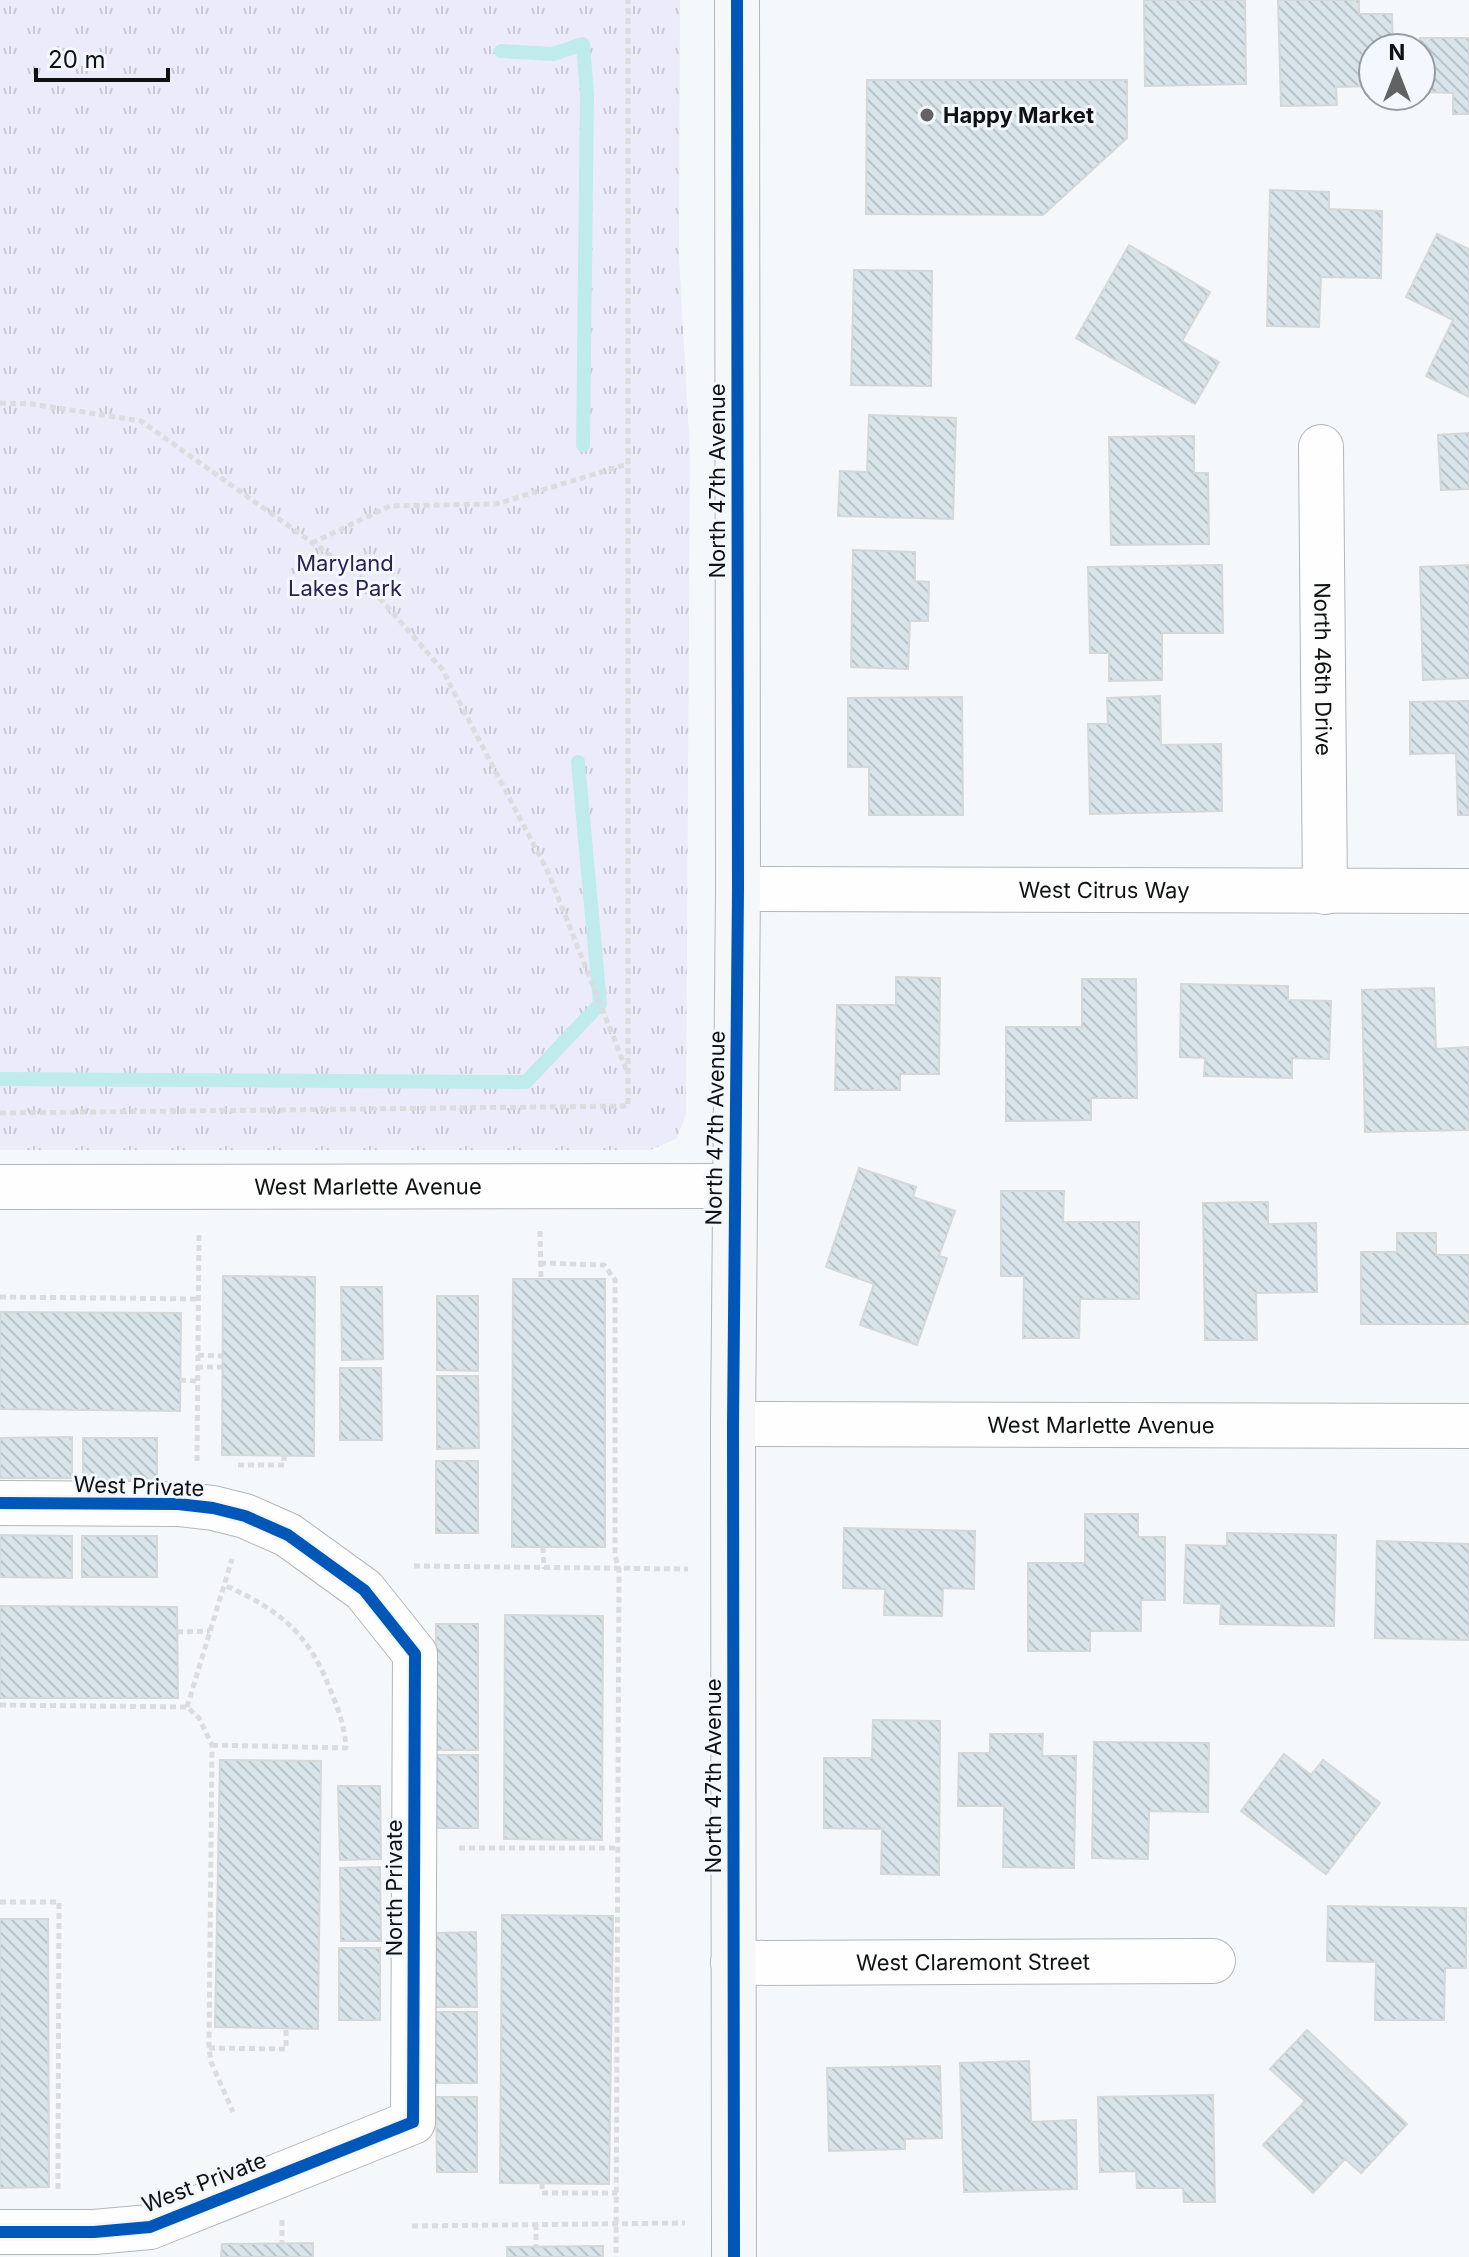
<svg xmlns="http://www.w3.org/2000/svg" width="1469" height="2257" viewBox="0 0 1469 2257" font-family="Inter,sans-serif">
<defs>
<pattern id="park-tufts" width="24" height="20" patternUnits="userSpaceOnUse" patternTransform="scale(2)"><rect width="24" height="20" fill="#ecebfa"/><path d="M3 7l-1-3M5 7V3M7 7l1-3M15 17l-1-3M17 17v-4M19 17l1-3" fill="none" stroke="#c9c8d5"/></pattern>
<pattern id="building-back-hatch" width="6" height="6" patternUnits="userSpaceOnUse" patternTransform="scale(2)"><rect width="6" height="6" fill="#d8e4e9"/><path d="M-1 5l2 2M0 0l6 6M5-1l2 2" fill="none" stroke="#b8c3c7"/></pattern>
</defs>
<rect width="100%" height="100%" fill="#f5f8fb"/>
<path fill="url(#park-tufts)" d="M0,0H680L679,256L690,453L686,1115L676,1139L650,1150H0Z"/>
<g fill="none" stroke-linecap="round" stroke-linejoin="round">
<path stroke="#c0ebec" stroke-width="14" d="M501,51L553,54L583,44L587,94L583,445
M0,1079L526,1082L600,1004L578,762"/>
</g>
<path fill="url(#building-back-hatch)" stroke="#d5d8d9" stroke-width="2" d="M1144,0H1245L1246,84L1145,86Z
M1278,0H1359V14H1392L1393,48H1373V86L1336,87L1337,105L1281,106Z
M1420,38H1469V114H1453V93L1421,92Z
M867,80H1127V138L1043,215L866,214Z
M1270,190L1329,192V209L1382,211L1381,278L1321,277L1319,327L1267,326Z
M1437,234L1469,249V397L1426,376L1453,320L1406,297Z
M1129,245L1210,292L1182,341L1219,362L1195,404L1076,338Z
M854,270L932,271L931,386L851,385Z
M869,415L956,418L953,519L838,516L840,471L867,472Z
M1469,433V489L1441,490L1438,435Z
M1194,436V473H1208L1209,544L1111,545L1109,437Z
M853,550L915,552V581L929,582L928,621H910L908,669L851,667Z
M1222,565L1223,633H1162V680L1109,681V653H1090L1088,567Z
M1469,565V678L1423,680L1420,567Z
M1160,696L1161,745L1221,744L1222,811L1090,814L1088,724H1108L1107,698Z
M962,697L963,815H869V767H848V698Z
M1469,701V815H1458L1456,753L1410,754V702Z
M896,977L940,978L939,1074H900V1090H835L837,1005H896Z
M1082,979H1136L1137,1098H1091V1120L1006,1121V1027H1082Z
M1181,984L1288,986V1000L1331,1001L1329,1059L1292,1058V1078L1204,1076L1205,1058L1180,1057Z
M1434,988L1436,1049L1469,1047V1130L1365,1132L1362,990Z
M859,1168L916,1187L913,1197L955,1211L939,1256L947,1258L917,1345L860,1325L874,1284L826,1267Z
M1001,1191H1064L1063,1222H1139V1299H1080L1079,1338H1023L1024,1276H1001Z
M1268,1202V1224L1316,1223L1317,1292L1256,1293L1257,1340H1205L1203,1203Z
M1397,1233H1436V1255H1469V1324H1361V1252H1397Z
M223,1276L315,1277L314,1456L222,1455Z
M513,1279H605V1547H512Z
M341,1287H382L383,1359L342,1360Z
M437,1296H478V1371L437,1370Z
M0,1312L181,1313L180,1411L0,1409Z
M340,1368H381L382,1440H340Z
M437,1376H478L479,1448L437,1449Z
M72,1437V1478H0V1438Z
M83,1438H157V1480H83Z
M436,1461H478V1533H436Z
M1085,1514H1138V1537H1165V1600H1141V1631H1090V1651H1028V1563H1085Z
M844,1528L975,1531L974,1589L943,1588L942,1616L884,1615L885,1589L843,1588Z
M1227,1533L1336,1535L1334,1626L1220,1624L1221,1604L1184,1603L1186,1545L1227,1546Z
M0,1535L72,1536V1578L0,1577Z
M82,1536H157V1577H82Z
M1377,1541L1469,1544V1640L1375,1638Z
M0,1606L177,1607L178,1698H0Z
M505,1615L603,1616L602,1840L504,1839Z
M436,1624H478V1750H437Z
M873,1720L940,1721L939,1875L881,1874L882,1829L824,1828V1758H872Z
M990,1734H1043L1042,1756H1076L1074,1868L1003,1867L1004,1806H958L959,1753H990Z
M1094,1742L1209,1743L1208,1812L1149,1811L1148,1859L1092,1858Z
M1284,1754L1311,1775L1323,1760L1380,1803L1326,1874L1241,1811Z
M435,1755H478V1828H436Z
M220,1760L321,1761L318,2029L215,2027Z
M338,1786H380L381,1859L340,1860Z
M380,1867L381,1941H341L340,1868Z
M1328,1906L1466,1908V1968H1445L1444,2020H1375L1376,1962L1327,1961Z
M502,1915L613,1916L609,2184L500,2183Z
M0,1919H48L49,2187L0,2188Z
M476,1932L477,2007H435V1933Z
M339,1948H380V2020H339Z
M435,2012H477V2083H435Z
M1307,2030L1407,2124L1361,2173L1345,2159L1313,2193L1263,2145L1305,2101L1270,2069Z
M1029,2061L1031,2122L1076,2120L1077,2189L964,2192L960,2063Z
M940,2066L942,2138L905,2139V2149L829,2151L827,2068Z
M1213,2095L1215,2202H1184L1183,2188H1137L1136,2171L1100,2172L1098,2097Z
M436,2097H477V2172H437Z
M313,2243V2257H221L222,2244Z
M603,2246V2257H507V2247Z"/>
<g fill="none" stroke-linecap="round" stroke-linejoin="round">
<defs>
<g id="street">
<path id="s1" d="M1321,447L1325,892"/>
<path id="s2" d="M738,889L1469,891"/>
<path id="s3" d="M0,1187L735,1186"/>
<path id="s4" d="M733,1424L1469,1426"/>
<path d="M0,1503L178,1504L213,1508L245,1516L288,1535L364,1590L415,1654L413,2122L150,2227L94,2232H0"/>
<path id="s5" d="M733,1963L1213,1961"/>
</g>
<path id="secondary" d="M734,2257L733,1424L738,889L737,0"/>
</defs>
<use href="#street" stroke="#b4b6b8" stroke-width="46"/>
<use href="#secondary" stroke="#b4b6b8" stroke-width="46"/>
<path stroke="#dbdcdd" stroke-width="5" stroke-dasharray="6 4" stroke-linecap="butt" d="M0,403L32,404L141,421L362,578L442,669L548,872L626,1069
M312,543L390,506L496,504L628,464
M0,1113L628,1106V0
M540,1231L541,1279
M540,1263L604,1265L615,1280V1556L619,1569L616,2257
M0,1297L198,1299
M198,1355L222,1356
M197,1367H222
M180,1380L196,1381
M197,1461L199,1231
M238,1465H284V1455
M543,1547L544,1569
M414,1566L688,1569
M177,1632L210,1631
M0,1705L187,1707L199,1718L212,1745L209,2048L211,2062L233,2112
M187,1707L232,1559
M212,1745L346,1748C345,1727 338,1708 330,1689C308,1632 278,1609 224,1585
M459,1848H618
M0,1902H59L58,2190
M209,2048L286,2049V2029
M542,2183V2193H617
M282,2220V2243
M536,2224V2247
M412,2226L685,2223"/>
<use href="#street" stroke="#fefefe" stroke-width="44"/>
<use href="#secondary" stroke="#f6f7f9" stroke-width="44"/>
<defs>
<path id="cycleway" d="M0,1503L178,1504L213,1508L245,1516L288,1535L364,1590L415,1654L413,2122L150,2227L94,2232H0
M734,2257L733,1424L738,889L737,0"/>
</defs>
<use href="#cycleway" stroke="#f2f8fe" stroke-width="17"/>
<use href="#cycleway" stroke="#0057b8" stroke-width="12"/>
</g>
<circle fill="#606264" stroke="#f2f8fe" stroke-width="3" cx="927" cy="115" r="8"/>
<g text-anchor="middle" stroke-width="6" stroke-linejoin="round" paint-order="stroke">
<g font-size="22" font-weight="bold" fill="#0f1113" stroke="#f2f8fe" text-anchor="start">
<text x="943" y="123">Happy Market</text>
</g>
<g font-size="22" fill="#0f1113" stroke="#f2f8fe">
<text transform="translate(717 481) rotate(-90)" y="8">North 47th Avenue</text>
<text dy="8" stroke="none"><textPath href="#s1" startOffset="222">North 46th Drive</textPath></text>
<text dy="8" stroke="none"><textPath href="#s2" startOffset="366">West Citrus Way</textPath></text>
<text transform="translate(715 1128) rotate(-89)" y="8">North 47th Avenue</text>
<text dy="8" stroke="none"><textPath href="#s3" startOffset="368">West Marlette Avenue</textPath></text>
<text dy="8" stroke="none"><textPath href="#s4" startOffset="368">West Marlette Avenue</textPath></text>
<text transform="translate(139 1486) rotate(2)" y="8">West Private</text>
<text transform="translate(713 1776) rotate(-90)" y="8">North 47th Avenue</text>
<text transform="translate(394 1888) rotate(-90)" y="8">North Private</text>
<text dy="8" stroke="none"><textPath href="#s5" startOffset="240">West Claremont Street</textPath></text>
<text transform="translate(204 2182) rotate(-21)" y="8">West Private</text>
</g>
<g font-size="22" fill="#2d2054" stroke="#f2f8fe">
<text x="345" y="571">Maryland<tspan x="345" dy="25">Lakes Park</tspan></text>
</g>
</g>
<g transform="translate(1397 72)"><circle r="38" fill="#f2f8fe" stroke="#979ca0" stroke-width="2"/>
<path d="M0-6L14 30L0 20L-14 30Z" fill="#606264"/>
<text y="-12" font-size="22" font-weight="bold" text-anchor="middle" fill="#0f1113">N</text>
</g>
<path d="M36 68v12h132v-12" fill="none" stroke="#0f1113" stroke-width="4"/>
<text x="48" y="68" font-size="24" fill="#0f1113" stroke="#f2f8fe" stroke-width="6" paint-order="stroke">20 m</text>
</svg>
